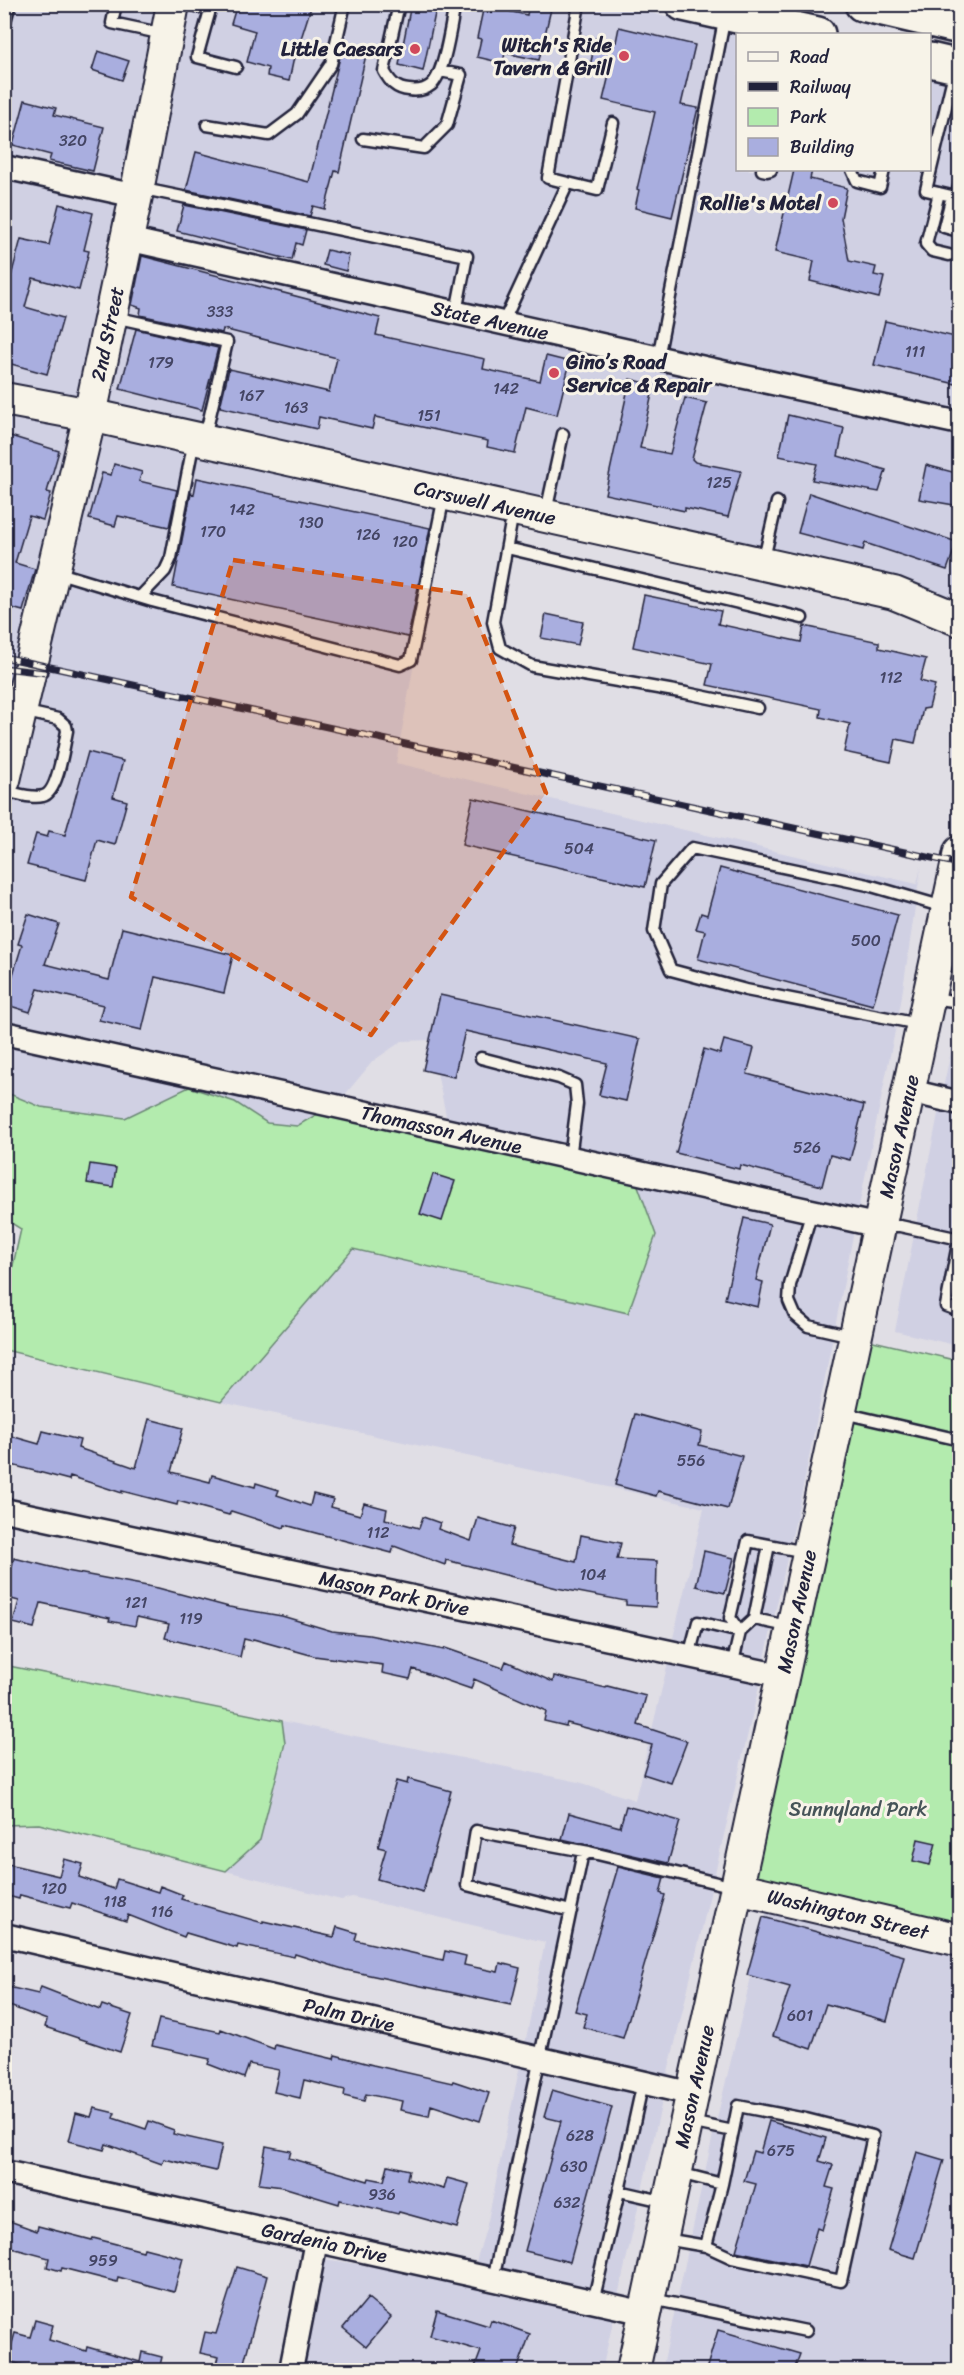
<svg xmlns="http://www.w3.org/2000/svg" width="964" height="2375" viewBox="0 0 964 2375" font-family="Sriracha,sans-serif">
<rect width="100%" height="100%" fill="#e0dee5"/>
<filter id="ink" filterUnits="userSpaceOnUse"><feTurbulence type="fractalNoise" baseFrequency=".0167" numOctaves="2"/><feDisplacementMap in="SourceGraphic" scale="12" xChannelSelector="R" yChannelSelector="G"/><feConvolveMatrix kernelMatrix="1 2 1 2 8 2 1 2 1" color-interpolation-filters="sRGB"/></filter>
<g filter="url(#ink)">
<path fill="#d0d0e3" d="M5,5H161L127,183L5,156Z
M185,5H616L746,34H738V170H930V77L959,84V412L140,231Z
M4,178L123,204L81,402L5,388Z
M136,252L959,434V607L103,407Z
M5,410L76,423L5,727Z
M99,428L443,503L396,763L917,884L921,867L901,1002L858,1211L447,1120L430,1040L402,1041L373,1061L343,1097L5,1022V832Z
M959,1016V1092L943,1088Z
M4,1044L319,1113L297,1126L267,1123L235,1102L189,1087L125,1118L40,1107L5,1092Z
M939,1109L959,1113V1346L895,1331Z
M637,1183L854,1231L805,1478L764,1662L672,1642L704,1508L221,1402L353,1248L628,1313Z
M668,1663L760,1682L667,2077L525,2044L545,1942L352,1897L341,1900L226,1871L260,1840L285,1743L282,1721L579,1782L635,1800Z
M768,1906L959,1952V2370H662L713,2135Z
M520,2065L663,2097L618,2296L475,2265L487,2225Z
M324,2259L409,2272L614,2317L602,2370H302Z"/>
<path fill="#b3ebae" stroke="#6a8674" stroke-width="1.5" d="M189,1087L235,1102L267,1123L297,1126L319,1113L637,1183L656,1235L628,1313L353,1249L221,1402L5,1350V1301L21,1229L5,1219V1092L41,1107L125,1118Z
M856,1337L959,1361V1940L737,1888Z
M4,1665L282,1721L285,1743L260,1840L226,1871L39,1824L5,1825Z"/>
<path fill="#a9aedf" stroke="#22223b" stroke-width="1.5" d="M237,4H312L298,48H296L289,81L267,76L268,68L247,62L255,31L231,24Z
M411,4H437L423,71L399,65Z
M529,4L551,9L539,60L505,53L503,63L477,57L481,39L477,38L483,10L492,12L493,8L527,15Z
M619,27L695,45L681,105L698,108L672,217L635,208L639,190L637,189L655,112L603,100L609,75L589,71L596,38L616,42Z
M342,49L366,55L339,172L335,171L325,209L313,206L310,216L186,190L196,152L309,182Z
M98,51L129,61L122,80L92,70Z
M25,100L56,108L54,115L104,127L93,171L49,161L51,155L13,145Z
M794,170H812L810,179L847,188L841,218L849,261L876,267L874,275L884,277L879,298L810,281L814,261L775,252Z
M59,204L93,213L84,250L89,251L79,290L33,278L25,307L63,318L47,374L4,362V283L9,284L21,239L49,245Z
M184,205L306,230L302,245L296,243L292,260L177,231Z
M327,250L349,255L346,271L323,265Z
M142,256L380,318L376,335L485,359L483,369L540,381L546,356L570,362L557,415L526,407L515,453L487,447L488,441L375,417L372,429L319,417L317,429L220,407L229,369L329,392L337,358L223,329L222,333L140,315L141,308L132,305Z
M885,321L960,338V385L874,365Z
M136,329L218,348L202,410L120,389Z
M630,379L654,385L640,448L670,454L685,398L707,403L692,459L695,462L741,471L728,517L685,508V511L605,494Z
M788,415L844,428L838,456L886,470L879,492L812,480L817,464L779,456Z
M4,434L59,451L47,492L51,493L43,520L29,516L15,563L35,569L23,611L4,606Z
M114,464L142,472L139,481L177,490L169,527L118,516L115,526L89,519L102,473L111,475Z
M926,465L960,474V506L919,499Z
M197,478L430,528L408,637L173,587L191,493L194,494Z
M809,493L957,542L947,570L865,543L863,550L798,533Z
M644,595L721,611L718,624L801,642L804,626L879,642V648L926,659L920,681L935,685L929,708L923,709L915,743L896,739L891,762L844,752L850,724L820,717L821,709L707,685L712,664L633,647Z
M546,614L583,622L578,645L541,638Z
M88,752L123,761L113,797L127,801L115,845L97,840L86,880L27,865L36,834L47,837L49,831L65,835Z
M473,798L656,840L645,887L462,845Z
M720,868L898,915L873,1005L698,959L705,931L696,929L701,913L707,915Z
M28,914L59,924L45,964L109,980L122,928L233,955L224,993L155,977L142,1030L99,1020L103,1005L38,989L30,1012L4,1004L22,945L18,944Z
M440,995L640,1039L626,1101L599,1095L607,1063L465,1031L454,1077L423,1070Z
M724,1040L754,1048L747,1074L864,1105L850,1160L830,1155L822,1186L740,1165L739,1169L676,1153L704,1049L720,1054Z
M90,1164L116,1168L113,1187L87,1183Z
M433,1174L455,1181L442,1221L420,1214Z
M744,1218L770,1224L756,1280L763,1282L758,1307L725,1299Z
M635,1414L702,1432L699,1445L742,1456L728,1509L658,1491L656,1496L615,1485Z
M149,1419L183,1428L171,1472L210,1482L212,1475L255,1487L256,1483L279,1490L277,1495L310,1506L313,1494L333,1499L331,1507L360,1515L364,1503L387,1509L385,1519L419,1528L423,1517L440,1523L438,1529L471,1541L478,1518L514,1528L509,1545L576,1562L581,1535L621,1543L617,1559L657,1561L656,1607L626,1605V1601L557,1588L446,1560L445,1565L394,1546L392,1553L285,1525L284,1528L231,1511L229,1515L178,1501L177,1505L122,1491V1493L70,1476L69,1480L4,1463V1434L39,1444L43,1431L80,1440L78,1448L136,1468Z
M704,1551L734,1558L725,1593L696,1586Z
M14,1558L67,1571L158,1588L229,1607L282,1616L332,1631L369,1635L444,1650L445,1648L503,1668L506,1661L553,1682L554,1676L606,1688L607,1686L646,1696L638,1725L687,1741L671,1783L643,1774L652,1745L567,1723L566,1726L544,1721L546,1711L474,1679L471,1689L413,1669L410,1679L382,1673L383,1665L314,1656L253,1639L252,1641L244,1639L240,1657L165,1638L169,1624L137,1617L135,1626L109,1621L110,1618L41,1603L34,1628L13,1623L19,1601L4,1597Z
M408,1779L451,1791L423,1892L377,1879L386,1849L378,1847L396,1781L407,1784Z
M626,1806L680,1821L668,1863L562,1839L569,1813L620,1827Z
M918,1839L936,1843L930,1865L913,1861Z
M64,1859L83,1864L79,1877L114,1889L117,1879L158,1892L160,1886L183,1895L181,1899L263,1923V1921L334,1937L337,1927L357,1933L355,1940L443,1960L445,1951L466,1956L464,1965L498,1972L500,1963L520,1968L511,2005L346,1970L295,1954L294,1957L238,1945L237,1948L186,1933L184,1937L128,1915L126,1921L72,1903L70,1908L20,1895L19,1899L4,1895V1863L59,1876Z
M618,1867L664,1878L660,1893L665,1895L623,2038L583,2027L587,2014L575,2011Z
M763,1917L904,1956L887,2021L826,2004L811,2049L773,2036L790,1987L747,1975Z
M4,1986L38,1994L41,1987L100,2010L102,2005L132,2015L120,2052L45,2027L47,2020L4,2004Z
M159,2019L220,2032L221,2029L274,2049L275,2045L334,2059L335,2055L373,2065L452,2083L453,2081L489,2093L480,2121L431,2105L429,2116L400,2110L402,2101L366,2094L364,2101L344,2096L345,2090L304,2080L300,2098L274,2092L279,2070L249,2064L244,2078L208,2064L210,2059L152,2046Z
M552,2090L612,2107L570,2262L525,2251L561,2121L544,2117Z
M94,2108L115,2113L113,2118L146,2129L149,2121L174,2130L173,2134L222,2145L216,2171L164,2159L162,2164L106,2144L104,2150L69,2141L76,2113L91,2117Z
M769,2121L826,2138L819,2161L833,2165L826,2187L834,2189L822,2230L817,2228L806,2266L736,2251L756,2184L744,2181L753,2151L760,2153Z
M266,2146L291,2151L289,2158L368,2181L369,2178L384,2181L388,2165L409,2170L407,2179L444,2189L447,2178L469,2184L457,2228L399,2212L398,2214L340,2200L339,2204L283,2187L259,2184Z
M917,2152L944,2160L915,2258L888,2250Z
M4,2219L37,2231L38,2226L92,2240L93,2238L143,2251L144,2248L183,2258L174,2292L118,2277L117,2282L62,2268L61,2271L47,2267L49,2258L4,2246Z
M237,2267L267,2276L242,2370H215L219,2357L200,2353L205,2332L216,2334Z
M368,2298L391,2317L366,2347L343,2328Z
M437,2310L489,2326L491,2320L530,2334L517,2370H485L475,2367L481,2351L430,2336Z
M35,2320L53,2325L49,2340L86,2351L87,2347L140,2362L142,2352L162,2357L159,2370H42L7,2361L15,2333L30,2337Z
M718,2330L800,2354L794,2370H706Z"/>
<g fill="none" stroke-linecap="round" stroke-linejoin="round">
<defs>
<path id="lane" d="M116,4L112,23L164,34
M190,4L210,10L197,57L236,67
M399,4L384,71C390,82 396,89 409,90C416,91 425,90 431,85C445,74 451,23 455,4
M4,25L10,4
M955,69L926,190L960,198
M207,125L269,135L297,114L331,64L345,4
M363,139L424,148L447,125L461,75L440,71
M762,170L767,171L771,170
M852,170L857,181L880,187L884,170
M568,183L597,190L613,123
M139,188L467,256L456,312
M939,193L926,244L932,251L949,255
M952,196L944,227L955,230
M956,197L960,184
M114,317L227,342L205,437
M503,323L568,183L548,178L579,4
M658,358L725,16
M513,512L493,622L500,648L532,666L686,693L758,708
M546,512L563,434
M507,548L802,618
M763,563L777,502
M56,572L152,601L400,665L411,660L444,496
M140,597L165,571L171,558L194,440
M4,791C16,793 32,799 43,796C58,793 64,745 67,731L66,726L58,719L22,711
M932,998L960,1002
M919,1024L746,990L671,970L654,931L661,884L692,848L868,885L944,907
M481,1058L559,1078L575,1085L577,1104L570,1158
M812,1211L790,1285L789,1301L795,1315L808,1326L852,1336
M883,1226H900L960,1239
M959,1239L946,1306L960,1311
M843,1413L960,1440
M754,1619L792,1627
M740,1632L730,1618L748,1541L806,1552
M689,1656L698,1622L740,1632
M732,1666L740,1632L754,1619L769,1545
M571,1911L467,1885L476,1831L589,1852
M679,2173L722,2184L706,2246
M722,2184L733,2131
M619,2191L643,2082
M665,2239L706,2246L732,2258L841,2281L873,2136L806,2119L738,2106L733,2131L690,2122
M493,2280L582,1857L589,1852L734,1887
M652,2299L806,2331
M593,2302L619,2191L667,2202"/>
<g id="street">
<path d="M4,167L136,196"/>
<path id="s1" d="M127,239L731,374L960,423"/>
<path id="s2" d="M4,1033L880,1226"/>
<path d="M909,1091L960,1103"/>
<path id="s3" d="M4,1510L783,1676"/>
<path id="s4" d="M4,1935L693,2094"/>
<path id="s5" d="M4,2172L646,2313"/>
<path d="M291,2370L316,2241"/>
</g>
<g id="secondary">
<path id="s6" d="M4,399L90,415L894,593L960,620"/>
<path id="s7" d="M4,780L90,415L136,196L173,4"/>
<path id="s8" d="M737,1888L960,1940"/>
<path id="s9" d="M633,2370L960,852"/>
</g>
<path id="primary" d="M683,4L818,34
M862,4L960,27
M930,60L960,67"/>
</defs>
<use href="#lane" stroke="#22223b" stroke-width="15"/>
<use href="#street" stroke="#22223b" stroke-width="27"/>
<use href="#secondary" stroke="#22223b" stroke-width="36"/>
<use href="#primary" stroke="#22223b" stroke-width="38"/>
<use href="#lane" stroke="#f7f3e8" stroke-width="10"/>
<use href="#street" stroke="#f7f3e8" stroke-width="22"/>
<use href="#secondary" stroke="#f7f3e8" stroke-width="32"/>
<use href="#primary" stroke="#f7f3e8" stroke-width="33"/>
<defs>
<path id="rail" d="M4,657L960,864
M4,668L46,673"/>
</defs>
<use href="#rail" stroke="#22223b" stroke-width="7"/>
<use href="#rail" stroke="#f7f3e8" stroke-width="4.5" stroke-dasharray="14" stroke-linecap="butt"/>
</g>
</g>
<path fill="#d45411" fill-opacity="0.2" stroke="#d45411" stroke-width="4.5" stroke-dasharray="12 8" stroke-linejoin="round" d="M233,560L467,594L546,793L371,1035L131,897Z"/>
<g fill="#d1495b" stroke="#f7f3e8" stroke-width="2">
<circle cx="415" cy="49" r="6"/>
<circle cx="624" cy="56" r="6"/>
<circle cx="833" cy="203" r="6"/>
<circle cx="554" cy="373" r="6"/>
</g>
<g text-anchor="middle" stroke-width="6" stroke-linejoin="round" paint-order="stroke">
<g font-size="16" fill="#444564">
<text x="73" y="146">320</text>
<text x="220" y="317">333</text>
<text x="915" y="357">111</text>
<text x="161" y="368">179</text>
<text x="506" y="394">142</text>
<text x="251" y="401">167</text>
<text x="296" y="413">163</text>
<text x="429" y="421">151</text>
<text x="719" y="488">125</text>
<text x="242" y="515">142</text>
<text x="311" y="528">130</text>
<text x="213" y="537">170</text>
<text x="368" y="540">126</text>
<text x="405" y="547">120</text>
<text x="891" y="683">112</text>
<text x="579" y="854">504</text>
<text x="866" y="946">500</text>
<text x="807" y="1153">526</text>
<text x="691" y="1466">556</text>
<text x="378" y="1538">112</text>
<text x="593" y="1580">104</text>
<text x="136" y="1608">121</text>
<text x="191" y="1624">119</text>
<text x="54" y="1894">120</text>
<text x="115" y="1907">118</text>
<text x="162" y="1917">116</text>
<text x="800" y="2021">601</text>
<text x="580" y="2141">628</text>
<text x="781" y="2156">675</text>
<text x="574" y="2172">630</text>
<text x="382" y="2200">936</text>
<text x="567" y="2208">632</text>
<text x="103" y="2266">959</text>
</g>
<g font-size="20" font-weight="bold" fill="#22223b" stroke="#f7f3e8" text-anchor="end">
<text x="612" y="52">Witch's Ride<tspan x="612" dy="23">Tavern &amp; Grill</tspan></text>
<text x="403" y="56">Little Caesars</text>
<text x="821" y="210">Rollie's Motel</text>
<text x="566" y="369" text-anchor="start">Gino’s Road<tspan x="566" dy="23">Service &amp; Repair</tspan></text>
</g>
<g font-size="20" fill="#22223b" stroke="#f7f3e8">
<text dy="7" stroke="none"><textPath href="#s1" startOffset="372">State Avenue</textPath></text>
<text dy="7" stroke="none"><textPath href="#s7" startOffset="458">2nd Street</textPath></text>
<text dy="7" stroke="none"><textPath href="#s6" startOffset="492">Carswell Avenue</textPath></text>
<text dy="7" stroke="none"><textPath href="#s2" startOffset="448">Thomasson Avenue</textPath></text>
<text dy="7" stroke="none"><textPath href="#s9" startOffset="1262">Mason Avenue</textPath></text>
<text dy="7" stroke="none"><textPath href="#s3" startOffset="399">Mason Park Drive</textPath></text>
<text dy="7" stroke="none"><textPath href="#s9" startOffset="776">Mason Avenue</textPath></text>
<text dy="7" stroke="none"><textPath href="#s8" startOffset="114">Washington Street</textPath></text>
<text dy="7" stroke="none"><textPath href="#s4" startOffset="354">Palm Drive</textPath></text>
<text dy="7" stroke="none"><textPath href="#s9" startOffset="290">Mason Avenue</textPath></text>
<text dy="7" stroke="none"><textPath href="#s5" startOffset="328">Gardenia Drive</textPath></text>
</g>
<g font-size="20" fill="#465458" stroke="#f7f3e8">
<text x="858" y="1816">Sunnyland Park</text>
</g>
</g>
<rect width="964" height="2375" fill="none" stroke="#f7f3e8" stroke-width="24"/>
<rect x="12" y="12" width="940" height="2351" fill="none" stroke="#22223b" stroke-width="2" filter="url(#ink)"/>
<rect x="736" y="33" width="195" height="138" fill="#f7f3e8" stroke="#a29fa3" stroke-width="1.5"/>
<rect x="748" y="52" width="30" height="9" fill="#f7f3e8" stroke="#a29fa3" stroke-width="1.5"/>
<text x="790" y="63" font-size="18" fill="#22223b">Road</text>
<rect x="748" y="82" width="30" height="9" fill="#22223b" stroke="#a29fa3" stroke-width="1.5"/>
<text x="790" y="93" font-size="18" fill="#22223b">Railway</text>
<rect x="748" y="108" width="30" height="18" fill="#b3ebae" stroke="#a29fa3" stroke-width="1.5"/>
<text x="790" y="123" font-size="18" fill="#22223b">Park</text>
<rect x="748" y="138" width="30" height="18" fill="#a9aedf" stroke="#a29fa3" stroke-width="1.5"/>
<text x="790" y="153" font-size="18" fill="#22223b">Building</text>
</svg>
